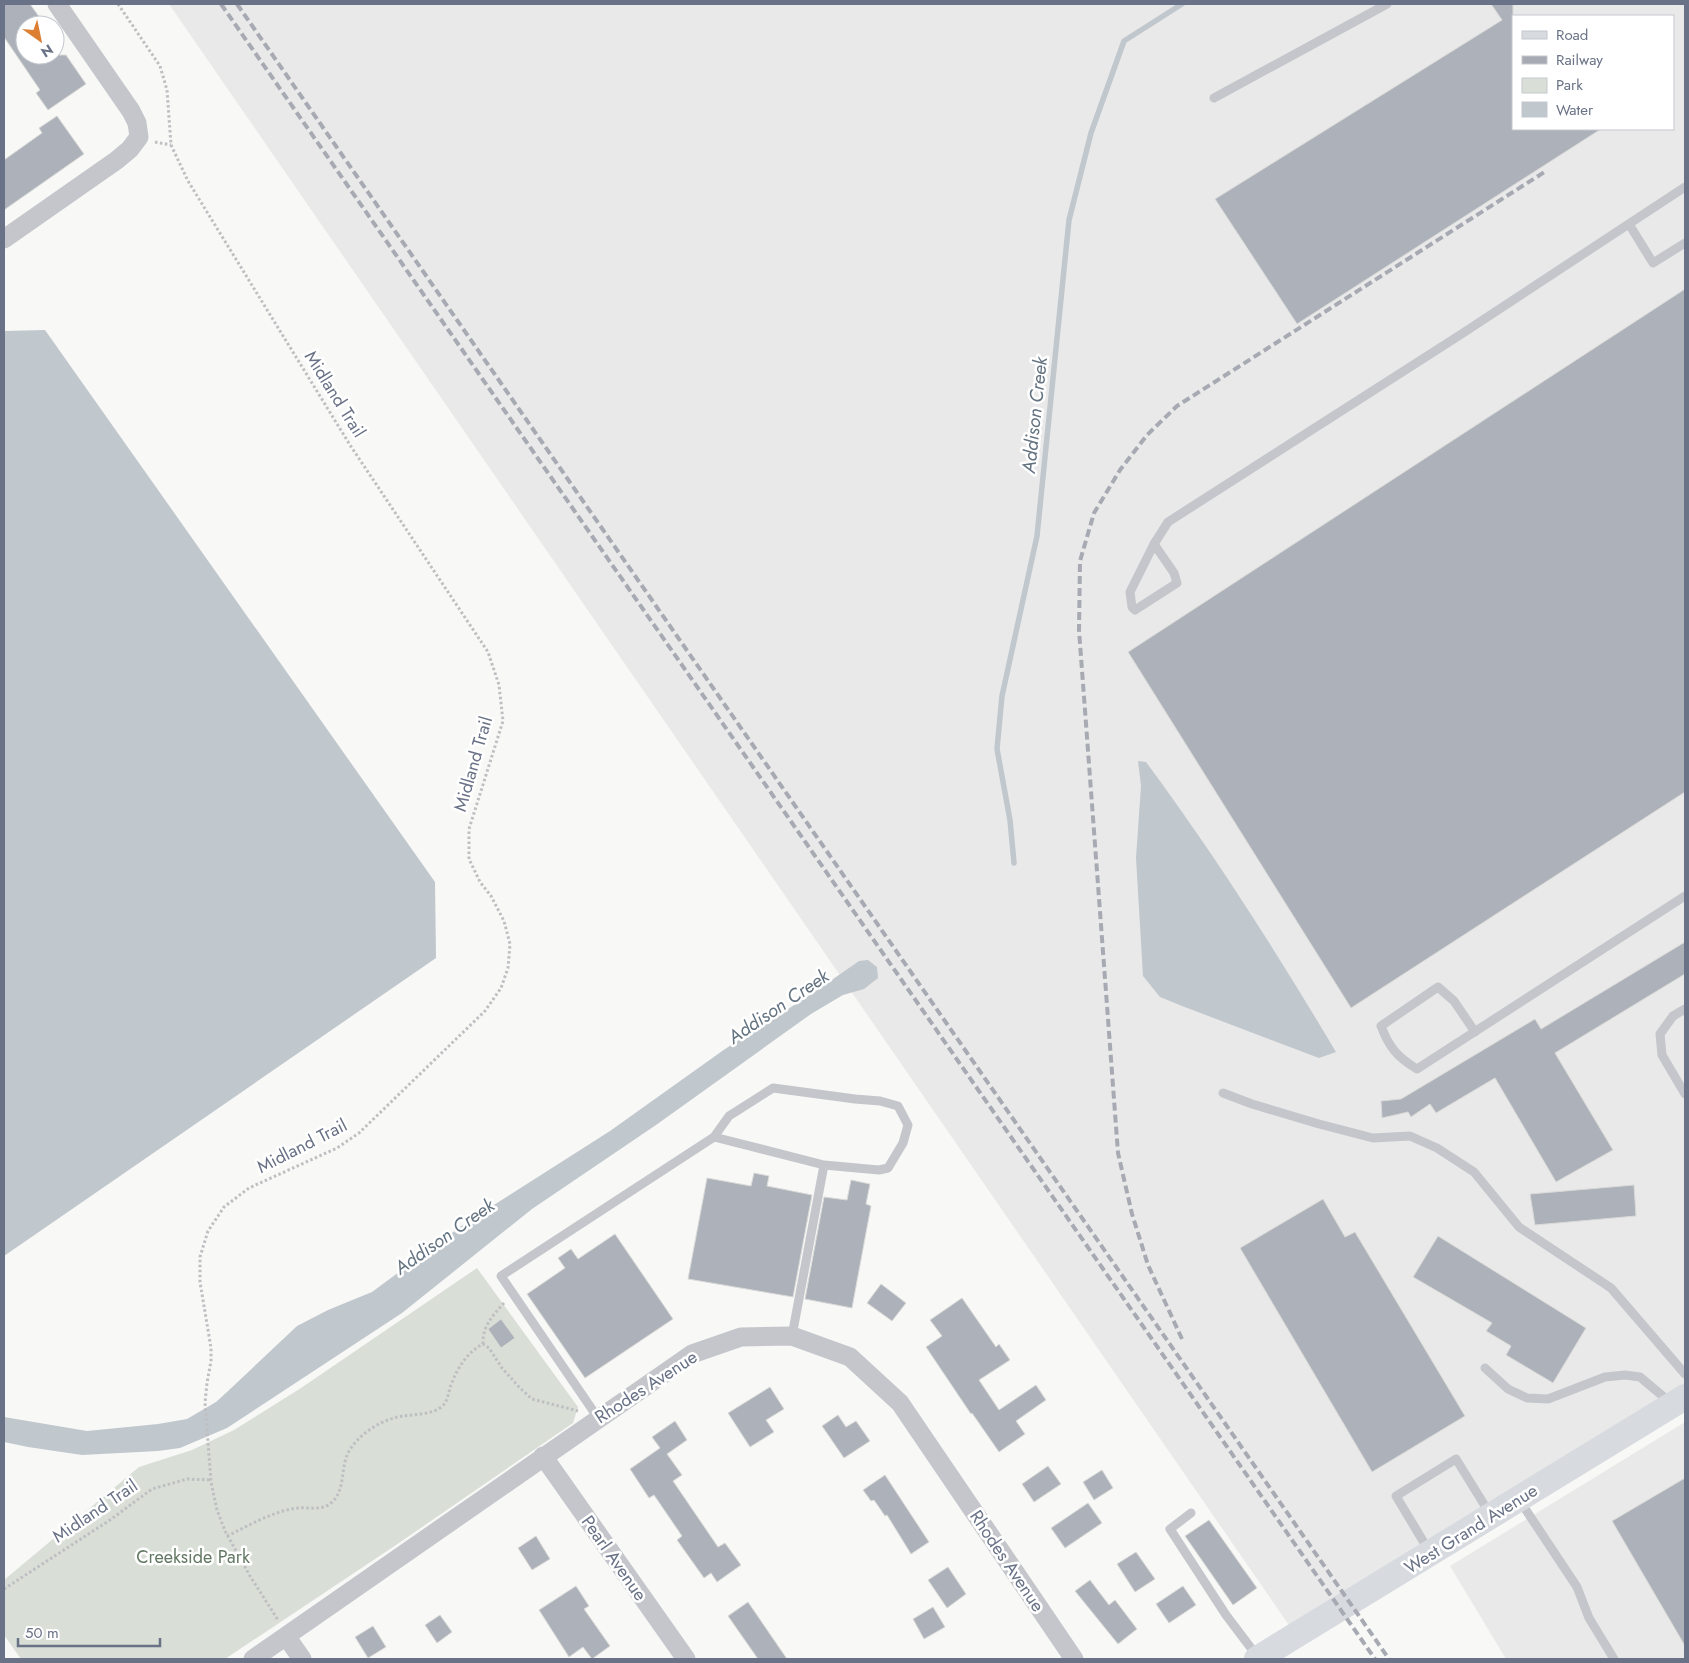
<svg xmlns="http://www.w3.org/2000/svg" width="1689" height="1663" viewBox="0 0 1689 1663" font-family="Jost,sans-serif">
<rect width="100%" height="100%" fill="#f8f8f6"/>
<path fill="#e9e9e9" fill-rule="evenodd" d="M169,4H1685V1396L1293,1631ZM1513,16H1673V129H1513Z
M1685,1422V1659H1506L1450,1566Z"/>
<path fill="#d9dfd7" d="M477,1268L578,1407L573,1423L396,1545L225,1659H21L4,1635V1580L139,1467L192,1450L234,1430L301,1388Z"/>
<path fill="#c0c7cd" d="M45,330L435,882L436,958L4,1256V331Z
M1138,761L1146,762C1215,855 1277,953 1336,1052L1319,1058L1182,1006L1160,997L1143,976L1136,858L1141,786Z
M868,960L877,967L878,978L864,989L843,995L811,1014L656,1125L532,1209L402,1313L227,1428L180,1448L158,1451L82,1455L28,1447L4,1442V1417L87,1431L158,1424L187,1419L216,1402L227,1392L297,1326L328,1310L372,1292L464,1224L610,1131L725,1049L810,995L859,961Z"/>
<g fill="none" stroke-linecap="round" stroke-linejoin="round">
<path stroke="#c0c7cd" stroke-width="5.5" d="M1014,863L1010,820L997,749L1002,696L1037,536L1069,220L1091,133L1124,41L1182,4"/>
</g>
<path fill="#adb2ba" stroke="#dadad8" d="M4,4H30L45,25H25V55H66L86,84L48,110L36,93L40,90L4,37Z
M1491,4H1513V129H1601L1297,324L1215,199L1502,20Z
M57,116L84,154L4,210V160L42,133L39,128Z
M1685,289V792L1351,1008L1128,652Z
M1685,942V974L1555,1053L1613,1150L1556,1182L1495,1078L1436,1113L1430,1104L1411,1117L1408,1112L1382,1118L1381,1101L1401,1099L1535,1019L1541,1029Z
M754,1173L769,1176L767,1186L812,1195L793,1297L688,1279L707,1178L751,1186Z
M851,1180L870,1184L866,1204L871,1206L852,1308L805,1299L824,1197L847,1200Z
M1634,1185L1636,1216L1535,1225L1530,1194Z
M1323,1199L1345,1237L1355,1232L1465,1416L1372,1472L1240,1248Z
M615,1234L673,1319L585,1378L527,1294L565,1268L558,1258L571,1249L578,1259Z
M1438,1236L1586,1328L1553,1383L1506,1355L1511,1346L1486,1331L1492,1323L1413,1277Z
M881,1284L906,1303L892,1321L867,1303Z
M962,1298L996,1347L999,1344L1010,1360L979,1380L999,1410L1036,1385L1046,1400L1016,1421L1025,1434L999,1452L972,1413L971,1414L926,1347L942,1336L930,1320Z
M501,1319L515,1338L501,1348L488,1329Z
M770,1387L784,1409L766,1420L774,1432L750,1447L728,1413Z
M838,1415L846,1427L856,1421L870,1441L844,1458L822,1426Z
M675,1421L687,1440L667,1454L682,1475L673,1481L718,1547L725,1543L741,1565L717,1582L711,1573L704,1578L677,1540L682,1536L654,1495L649,1498L630,1469L660,1448L652,1437Z
M1048,1466L1061,1484L1034,1502L1022,1484Z
M1102,1470L1113,1488L1094,1500L1083,1482Z
M885,1475L929,1542L911,1554L887,1515L885,1516L874,1500L871,1501L863,1490Z
M1685,1478V1646L1612,1521Z
M1088,1503L1102,1523L1065,1548L1051,1528Z
M1209,1520L1257,1588L1233,1605L1185,1536Z
M536,1536L550,1559L532,1570L518,1548Z
M1136,1552L1155,1579L1135,1592L1117,1564Z
M948,1567L966,1594L947,1608L928,1580Z
M1090,1580L1109,1605L1115,1600L1137,1629L1118,1644L1075,1591Z
M576,1586L589,1606L584,1609L610,1646L592,1659L583,1647L569,1657L539,1610Z
M1183,1586L1196,1605L1169,1623L1156,1604Z
M748,1602L787,1659H758L728,1616Z
M933,1607L945,1627L924,1639L913,1619Z
M440,1615L452,1632L437,1643L425,1625Z
M373,1626L386,1647L368,1658L355,1637Z"/>
<g fill="none" stroke-linecap="round" stroke-linejoin="round">
<path stroke="#bebfc2" stroke-width="3" stroke-dasharray="2.5 2.5" stroke-linecap="butt" d="M118,4L160,66L167,90L171,145L188,181L350,445L488,652L499,685L503,721L469,829V859L480,882L491,896L504,921L510,944L508,968L501,988L485,1011L359,1133L337,1148L249,1188L224,1207L208,1231L200,1257V1282L211,1348V1361L207,1383L205,1403L211,1482L217,1510L225,1531L250,1576L278,1620
M155,142L171,145
M483,1344C482,1327 493,1315 504,1303
M227,1536C250,1525 273,1511 298,1508C309,1507 322,1511 331,1503C346,1490 340,1470 348,1453C358,1434 382,1419 403,1416C415,1414 429,1415 440,1408C448,1403 448,1393 451,1385C457,1369 467,1352 483,1344L489,1348L502,1368L519,1387L532,1399L578,1411
M4,1589L110,1520L152,1489L187,1479L211,1480"/>
<path stroke="#c4c6cb" stroke-width="9" d="M1214,98L1387,4
M1629,224L1653,263L1685,243
M1154,544L1174,573L1177,583L1135,610L1132,607L1130,592L1154,544L1168,522L1460,335L1685,187
M1685,1009L1673,1016L1660,1034L1662,1055L1685,1094
M1475,1032L1454,1001L1438,987L1381,1026C1389,1047 1397,1057 1417,1069L1685,896
M1223,1093L1252,1104L1319,1124L1373,1138L1410,1136L1437,1148L1474,1172L1519,1227L1611,1288L1685,1374
M714,1137L729,1116L773,1088L855,1099L880,1101L898,1106L908,1125L903,1143L888,1168L879,1170L824,1165
M1485,1368L1508,1389L1527,1398L1548,1399L1605,1377L1625,1375L1640,1377L1671,1403
M598,1418L501,1276L714,1137L824,1165L792,1336
M1520,1501L1577,1587L1589,1618L1614,1659
M1191,1513L1170,1529L1226,1615L1257,1656
M1429,1551L1396,1496L1456,1459L1490,1514"/>
<path stroke="#c4c6cb" stroke-width="19" d="M4,239L117,160L130,149L139,137L137,123L131,111L57,4
M543,1456L686,1659
M286,1636L302,1659
M253,1659L692,1354L741,1337L792,1336L850,1357L900,1403L1074,1659"/>
<path stroke="#d7dadf" stroke-width="26" d="M1257,1659L1685,1397"/>
<path stroke="#a7aab2" stroke-width="4" stroke-dasharray="8 4" stroke-linecap="butt" d="M221,4L1375,1659
M237,4L1389,1659
M1182,1339L1148,1265L1132,1214L1118,1153L1079,630L1080,561L1094,513L1120,470L1147,435L1177,406L1546,171"/>
</g>
<g text-anchor="middle" stroke-width="5" stroke-linejoin="round" paint-order="stroke">
<g font-size="18" fill="#697286" stroke="#fff">
<text transform="translate(335 394) rotate(58)" y="6">Midland Trail</text>
<text transform="translate(473 764) rotate(-74)" y="6">Midland Trail</text>
<text transform="translate(302 1146) rotate(-27)" y="6">Midland Trail</text>
<text transform="translate(646 1387) rotate(-33)" y="6">Rhodes Avenue</text>
<text transform="translate(95 1511) rotate(-34)" y="6">Midland Trail</text>
<text transform="translate(1471 1529) rotate(-32)" y="6">West Grand Avenue</text>
<text transform="translate(614 1558) rotate(55)" y="6">Pearl Avenue</text>
<text transform="translate(1007 1561) rotate(56)" y="6">Rhodes Avenue</text>
</g>
<g font-size="18" fill="#637864" stroke="#fff">
<text x="193" y="1563">Creekside Park</text>
</g>
<g font-size="19" font-style="italic" fill="#647381" stroke="#fff">
<text transform="translate(1034 415) rotate(-84)" y="7">Addison Creek</text>
<text transform="translate(778 1006) rotate(-34)" y="7">Addison Creek</text>
<text transform="translate(444 1236) rotate(-35)" y="7">Addison Creek</text>
</g>
</g>
<rect width="1689" height="1663" fill="none" stroke="#697286" stroke-width="10"/>
<rect x="1512" y="15" width="162" height="115" fill="#ffffff" stroke="#c3c7cf"/>
<rect x="1522" y="31" width="25" height="8" fill="#d7dadf" stroke="#c3c7cf"/>
<text x="1556" y="40" font-size="15" fill="#697286">Road</text>
<rect x="1522" y="56" width="25" height="8" fill="#a7aab2" stroke="#c3c7cf"/>
<text x="1556" y="65" font-size="15" fill="#697286">Railway</text>
<rect x="1522" y="78" width="25" height="15" fill="#d9dfd7" stroke="#c3c7cf"/>
<text x="1556" y="90" font-size="15" fill="#697286">Park</text>
<rect x="1522" y="102" width="25" height="15" fill="#c0c7cd" stroke="#c3c7cf"/>
<text x="1556" y="115" font-size="15" fill="#697286">Water</text>
<g transform="translate(40 40) rotate(147)"><circle r="24" fill="#ffffff" stroke="#c3c7cf"/>
<path d="M0-4L9 19L0 12L-9 19Z" fill="#dc7f33"/>
<text y="-8" font-size="14" font-weight="bold" text-anchor="middle" fill="#697286">N</text>
</g>
<path d="M18 1638v8h142v-8" fill="none" stroke="#697286" stroke-width="2.5"/>
<text x="25" y="1638" font-size="15" fill="#697286" stroke="#ffffff" stroke-width="4" paint-order="stroke">50 m</text>
</svg>
